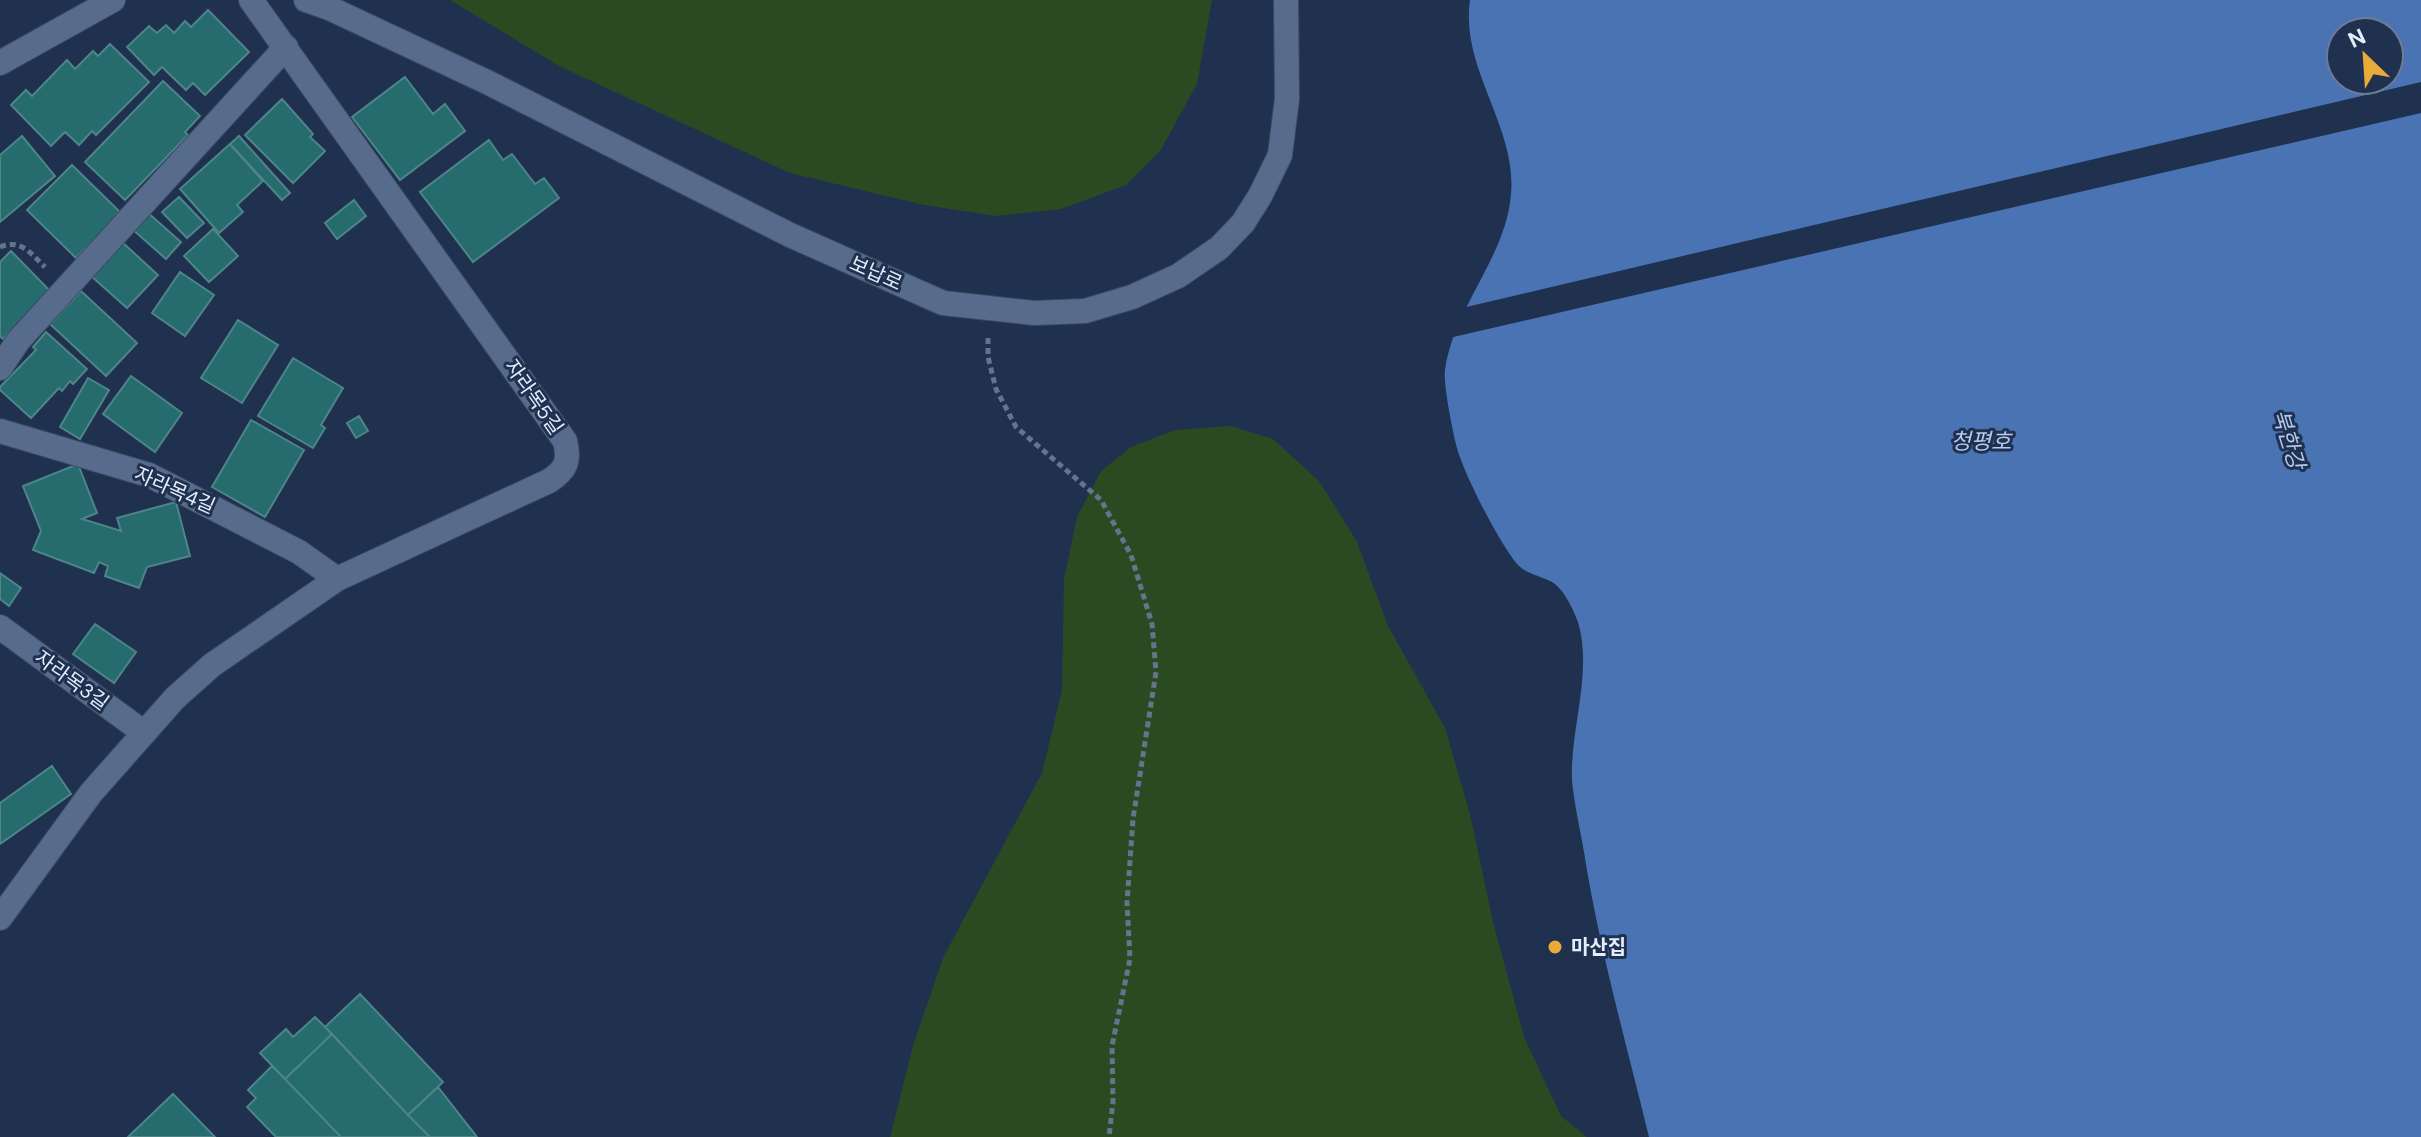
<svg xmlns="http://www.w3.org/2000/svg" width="2421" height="1137" viewBox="0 0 2421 1137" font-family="'DM Sans','Noto Sans KR',sans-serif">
<rect width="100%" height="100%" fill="#1f314e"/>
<path fill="#2a4b22" d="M450,0H1212L1197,84L1160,151L1126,185L1061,209L996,216L924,205L790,173L559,66Z
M1231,426L1273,439L1319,481L1357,542L1388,626L1445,728L1470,814L1493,922L1524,1037L1561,1116L1587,1137H890L913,1046L943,958L1042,773L1062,690L1064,579L1077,517L1101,471L1131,447L1175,430Z"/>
<path fill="#4a73b4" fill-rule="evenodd" d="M1470,0H2421V1137H1649C1626,1042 1599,948 1584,852C1580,828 1574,804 1572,780C1570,728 1593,673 1578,622C1573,609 1564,589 1552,582C1541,576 1529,575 1519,566C1501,547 1464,474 1457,448C1453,433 1443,384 1445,370C1454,306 1506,258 1511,194C1517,126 1460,69 1470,0ZM2341,32H2389V80H2341Z"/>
<path fill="#1f314e" d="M2421,82V113L1449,338L1462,308Z"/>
<path fill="#266b6e" stroke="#4e8587" stroke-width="2" d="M208,10L249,52L205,95L193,83L186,90L162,67L154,75L127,47L149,26L157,33L166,25L174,33L185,21L191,27Z
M110,44L149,82L96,135L92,131L79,145L65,132L51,146L11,105L26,90L32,96L67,60L75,69L93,51L98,56Z
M405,77L433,114L445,104L465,131L400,180L352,117Z
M163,81L200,116L185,132L188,135L125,200L85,162Z
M282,99L313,134L310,137L325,151L293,183L245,135Z
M22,136L55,176L0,222V155Z
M239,136L290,193L282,200L230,144Z
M489,140L503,160L512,154L535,184L544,178L559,198L473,262L420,192Z
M230,144L263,181L237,205L243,212L219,233L180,189Z
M72,165L121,213L76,258L27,210Z
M179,197L204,223L187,238L162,212Z
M354,200L366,216L337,239L325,223Z
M147,212L181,242L166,259L132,229Z
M213,229L238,256L209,282L184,256Z
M122,242L158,275L127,308L91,276Z
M11,251L51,292L3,339L0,336V262Z
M180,272L214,295L185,336L152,313Z
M81,291L137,343L106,376L50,324Z
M238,320L278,345L242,403L201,378Z
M46,332L87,369L73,384L70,381L62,391L59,388L31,418L0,390V387L36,350L33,347Z
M293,358L343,388L321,425L325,428L313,448L258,416Z
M131,376L182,413L155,452L103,414Z
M88,378L109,390L80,439L60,427Z
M359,416L368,431L356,438L347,423Z
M251,420L304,450L265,517L212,487Z
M78,464L97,513L82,519L121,531L117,518L176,502L190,556L147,567L139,588L105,576L108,566L99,562L94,573L33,550L41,531L23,486Z
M0,573L21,588L9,606L0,599Z
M95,624L136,652L114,683L73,654Z
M52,766L71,794L0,844V803Z
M360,994L443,1082L408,1115L325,1027Z
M315,1017L332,1034L285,1079L260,1053L286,1029L293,1037Z
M332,1034L408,1115L430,1137H341L285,1079Z
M272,1066L285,1079L341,1137H276L247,1107L256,1098L248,1090Z
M438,1087L477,1137H430L408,1115Z
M173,1094L215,1137H128Z"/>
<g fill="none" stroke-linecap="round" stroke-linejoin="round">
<defs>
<path id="minor" d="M306,0L329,8L487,82L790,235L943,303L1034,313L1085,311L1132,297L1178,276L1219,248L1243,223L1260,196L1280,155L1287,99L1286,0
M0,63L113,0
M0,368L18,341L286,47
M0,431L149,475L299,552L337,579
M0,627L143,732
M0,918L91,793L175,698L212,665L337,579L549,481C566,470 570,461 565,441L251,0"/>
</defs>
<use href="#minor" stroke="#3c4b63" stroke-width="26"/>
<path stroke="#65748c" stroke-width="5" stroke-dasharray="6 4" stroke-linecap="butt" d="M0,247C21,238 31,254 45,267
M988,338V357L996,389L1016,427L1101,500L1131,555L1152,624L1156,672L1133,819L1127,903L1130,959L1112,1046L1113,1102L1109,1137"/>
<use href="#minor" stroke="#576c8d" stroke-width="24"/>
</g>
<circle fill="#e8ab37" stroke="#1f314e" stroke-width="3" cx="1555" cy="947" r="8"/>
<g text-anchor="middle" stroke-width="6" stroke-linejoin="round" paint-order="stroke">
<g font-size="20" fill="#e3edfc" stroke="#1f314e">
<text transform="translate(876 273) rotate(24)" y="7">보납로</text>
<text transform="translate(534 397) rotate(55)" y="7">자라목5길</text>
<text transform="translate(175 490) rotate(24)" y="7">자라목4길</text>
<text transform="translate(72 680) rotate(36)" y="7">자라목3길</text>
</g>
<g font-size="20" font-weight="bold" fill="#e3edfc" stroke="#1f314e" text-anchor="start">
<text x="1571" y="954">마산집</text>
</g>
<g font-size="22" font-style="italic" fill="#b4cbf0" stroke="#1f314e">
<text transform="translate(2289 439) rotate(73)" y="8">북한강</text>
<text x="1981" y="449">청평호</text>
</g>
</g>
<g transform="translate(2365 56) rotate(335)"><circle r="38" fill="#1f314e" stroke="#6d7c94" stroke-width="2"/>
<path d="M0-6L14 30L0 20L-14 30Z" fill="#e8ab37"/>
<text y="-12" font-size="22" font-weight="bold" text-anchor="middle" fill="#e3edfc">N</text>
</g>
</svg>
